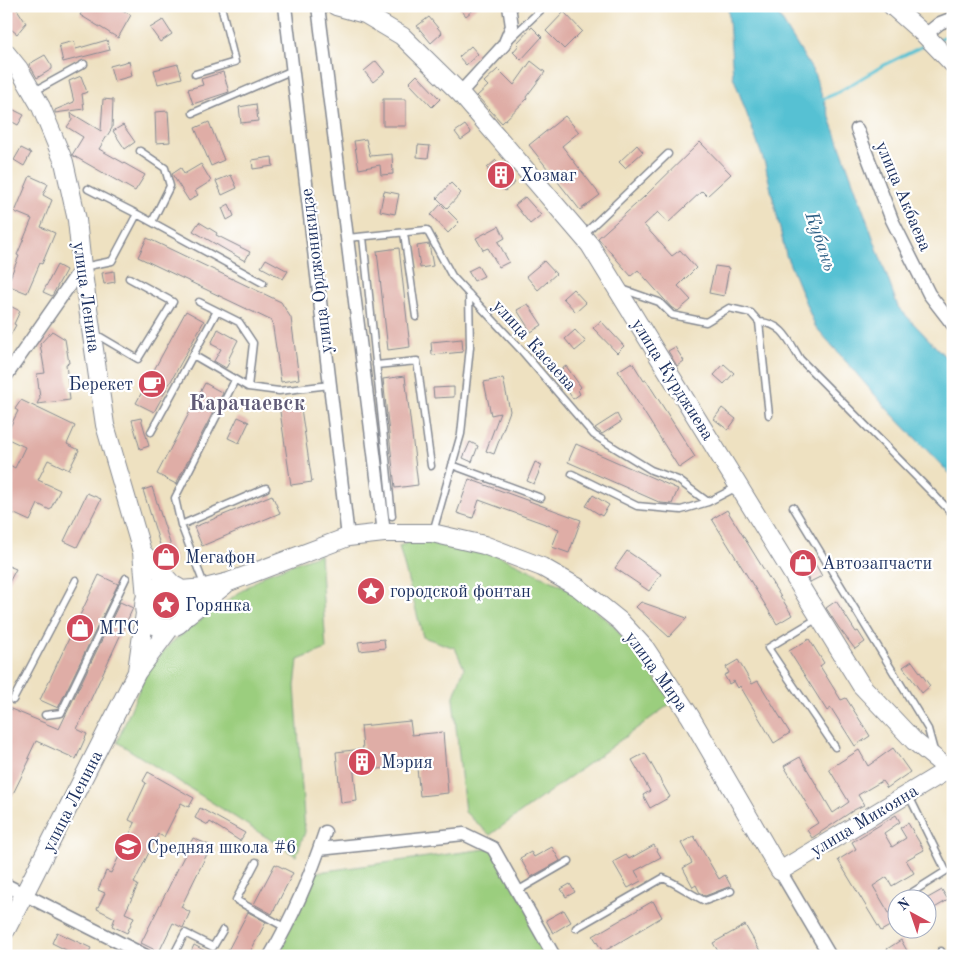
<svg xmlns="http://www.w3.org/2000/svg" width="959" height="962" viewBox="0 0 959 962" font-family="'Old Standard TT',serif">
<rect width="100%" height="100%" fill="#fff"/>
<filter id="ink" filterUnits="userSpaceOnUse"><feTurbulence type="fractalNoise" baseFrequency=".02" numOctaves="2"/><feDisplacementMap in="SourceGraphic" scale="10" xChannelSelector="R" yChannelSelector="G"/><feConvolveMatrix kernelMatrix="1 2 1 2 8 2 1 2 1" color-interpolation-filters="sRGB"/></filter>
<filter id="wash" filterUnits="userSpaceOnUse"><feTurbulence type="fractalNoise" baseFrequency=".0096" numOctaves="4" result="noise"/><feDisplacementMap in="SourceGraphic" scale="20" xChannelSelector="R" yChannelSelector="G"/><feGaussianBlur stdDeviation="1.12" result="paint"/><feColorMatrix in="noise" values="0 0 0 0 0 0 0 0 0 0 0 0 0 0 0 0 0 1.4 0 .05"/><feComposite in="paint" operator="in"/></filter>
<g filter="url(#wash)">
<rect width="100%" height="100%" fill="#eee1c1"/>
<path fill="#9bce7e" stroke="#5b7e6e" d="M410,542H430L500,556L573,591L613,625L673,702L490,835L465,812L453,699L464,668L455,648L423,637L399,546Z
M320,554L326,649L298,660L295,686L305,832L296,856L117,742L147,671L171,643L214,610L266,574Z
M493,848L554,956H270L311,873Z"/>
<path fill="#57c1d3" stroke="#397898" d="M728,6H773L814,73L898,307L953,365V477L889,411L815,326L786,255L765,164L733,76Z"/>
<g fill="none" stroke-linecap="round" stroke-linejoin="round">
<path stroke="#57c1d3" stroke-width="3" d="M937,40L953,33
M820,100L835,94L882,66L927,44"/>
</g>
<g id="blocks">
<path fill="#dfada6" d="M6,6H15L26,23L17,34L6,25Z
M85,6H116L131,15L118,38L80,15Z
M458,6H478L466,16Z
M564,12L582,31L564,49L546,31Z
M429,17L442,33L431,43L417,26Z
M163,20L172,34L160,42L150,28Z
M532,27L542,37L521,60L513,52L519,45L517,43Z
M107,40L110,50L63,62L59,45L74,41L76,49Z
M471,46L478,54L466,65L459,57Z
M45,55L52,66V69L37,78L29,64Z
M129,61L132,76L114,81L110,66Z
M376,61L385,72L373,82L364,71Z
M531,61L545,72L526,97L527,99L502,123L477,96L488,86L484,82L498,69L514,85Z
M178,64L182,78L158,84L154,70Z
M223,72L229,92L193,104L188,89L203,85L201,79Z
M417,75L440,99L432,107L409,83Z
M81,76L87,92L82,94L84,109L55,113V110L74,102L69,81Z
M103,99L113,100L112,128L99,149L145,175L135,191L72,155L83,137L67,127L72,120L71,113L101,131Z
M383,99H406V126H383Z
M256,104L258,121L241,123L239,107Z
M12,109L24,115L18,125L7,119Z
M168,111L170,142L156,143L155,112Z
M565,116L579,132L562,146L600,195L580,210L529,145Z
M209,122L224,160L211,166L195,128Z
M123,125L135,142L125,149L113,131Z
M465,125L471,133L461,140L455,132Z
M366,139L370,156L392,154L393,174L381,175L380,165L359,169L354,141Z
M700,142L731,174L707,196L702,191L668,223L658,212L644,225L672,256L680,250L696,268L678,286L691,300L678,311L672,308L638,270L631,276L598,238L644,197Z
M418,145L430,146L428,158L417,157Z
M637,145L643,152L625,168L619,162Z
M21,148L31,153L24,166L14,160Z
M272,157L273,166L253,169L252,160Z
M496,160L515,183L505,191L487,168Z
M201,164L211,181L195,191L198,195L189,201L172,174L181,168L184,174Z
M231,175L237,188L222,195L216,181Z
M30,176L48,184L43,195L52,200L41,227L55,233L42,264L40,263L27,293L7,285L19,256L17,255L32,219L15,212Z
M451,183L461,193L447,208L437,198Z
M384,191L399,194L395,214L380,211Z
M525,197L541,215L530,224L515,205Z
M229,204L234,216L227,220L222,208Z
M441,204L459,222L448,233L431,215Z
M199,222L217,233L216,235L250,252L245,261L193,231Z
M499,226L505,238L498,242L509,262L499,267L488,248L483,250L476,238Z
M147,238L281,302L291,318L299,379L281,382L272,321L138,257Z
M429,244L433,266L420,268L417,246Z
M399,248L410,347L388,350L377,251Z
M266,259L288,271L283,279L261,267Z
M544,261L556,274L538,290L526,276Z
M57,265L66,270L52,296L43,292Z
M478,266L484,276L474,281L468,271Z
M715,266L729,268L724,296L709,293Z
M114,271L115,282L104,284L102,273Z
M573,289L586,303L576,312L563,298Z
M6,304L20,311L14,324L16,325L6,343Z
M528,304L542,325L531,332L517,310Z
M186,311L204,321L154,412L136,403Z
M601,321L624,346L617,353L593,328Z
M218,329L238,340L228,360L230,361L226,368L214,361L221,349L211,344Z
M575,330L586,342L575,351L565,339Z
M52,331L65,339L69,363L66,364L70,400L37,404L40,398L37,374L45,373L40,344Z
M462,339L463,352L432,355L431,342Z
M675,347L684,361L677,366L668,351Z
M632,362L644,381L646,380L695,457L679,468L618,371Z
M724,364L734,373L724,384L714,375Z
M566,366L581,387L578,390L580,394L573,399L556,373Z
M405,376L418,485L395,488L383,379Z
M503,378L510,411L494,454L486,451L500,413L491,415L484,382Z
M205,383L223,393L176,484L157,474Z
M454,387V397L434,398L433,388Z
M21,400L75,426L67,444L79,450L69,470L48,460L38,480L60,490L50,510L38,504L30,521L6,510V463L15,468L25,447L6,438V435L18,411L15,409Z
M300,402L312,482L291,485L279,405Z
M722,408L736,419L728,430L714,419Z
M617,414L621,422L602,434L595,428Z
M238,417L249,422L239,443L228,438Z
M141,418L149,446L140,449L132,420Z
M470,442L478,446L472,462L463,458Z
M576,444L678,489L672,504L661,503L568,462Z
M535,462L542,465L534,484L527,481Z
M469,479L581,520L569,553L552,547L559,529L479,500L473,518L457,513Z
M152,487L176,562L168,564L165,561L143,490Z
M87,493L101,499L77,547L64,541Z
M272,495L280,513L202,546L194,527Z
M593,495L609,505L602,516L586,506Z
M727,510L792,615L777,624L712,519Z
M627,551L661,574L649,591L615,568Z
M809,553L822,576L810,582L797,559Z
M6,565L16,569L6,588Z
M99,575L118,584L58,708L40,700Z
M836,601L856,632L858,631L865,642L855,649L839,628L826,608Z
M120,602L133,608L77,729L87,734L76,759L36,741L28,758L30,759L6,808V707L59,729Z
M641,602L687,618L669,637L636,607Z
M384,639L385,648L360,651L358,642Z
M809,639L824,663L820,666L841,700L846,698L870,736L855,746L831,708L827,711L789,651Z
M738,660L752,684L758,681L790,733L774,743L740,686L738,688L734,681L729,684L724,675L729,673L726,667Z
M912,661L930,686L922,693L903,667Z
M410,721L412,735L443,732L448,793L420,796L416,759L388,761V768L369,770V763L353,764L357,801L341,803L336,752L363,749L361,726Z
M893,748L910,772L887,788L882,781L858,795L864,805L854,810L812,838L807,830L818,823L784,766L800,757L833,813L849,802L829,769L859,750L868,766Z
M645,753L670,797L650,808L643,795L650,791L632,760Z
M148,772L194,798L189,807L181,803L164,837L158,834L134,883L138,885L125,913L134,917L127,933L112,926L115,918L97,909L105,893L98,890L106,871L111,873L135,823L129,820L146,783L143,781Z
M200,808L245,833L240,841L210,822L208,825L195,818Z
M896,815L900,822L884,833L892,847L906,838L900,828L908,823L924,850L906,860L914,873L892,886L887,877L873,886L895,923L881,931L838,860L856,849L852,842Z
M694,836L719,879L725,875L731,886L705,896L700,893L696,885L693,887L683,868L692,863L681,843Z
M193,838L211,846L181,907L190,912L183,928L173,923L159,952L141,943Z
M654,845L661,857L635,871L641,881L628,888L613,862L626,855L629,859Z
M552,847L560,861L531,877L520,858L531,852L534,857Z
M275,864L293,873L272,914L254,904Z
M570,884L575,892L566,897L561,889Z
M942,890L948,900L926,913V899Z
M653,901L662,917L603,952L593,936Z
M564,910L571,922L553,933L546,920Z
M248,912L266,922L248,956H225Z
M745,925L763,956H734L731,951L721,956L713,943Z
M57,932L91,948L87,956H78L52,943Z
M901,940L910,956H891L887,949Z
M194,945L215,956H189Z"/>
</g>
</g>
<g filter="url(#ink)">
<use href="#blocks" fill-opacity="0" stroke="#848890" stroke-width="1"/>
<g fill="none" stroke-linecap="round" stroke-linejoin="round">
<defs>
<path id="lane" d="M510,39L545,6
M195,74L235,62L221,6
M33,92L84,64
M193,113L293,70
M140,151L165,168L170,186L152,222
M88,189L137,214
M404,233L416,317
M583,235L668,154
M363,237L392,516
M347,238L427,230L452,276L522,351L594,435L651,470L678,480L708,502L737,487
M83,267L112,261L137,214L263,283
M622,289L659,302L672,315L706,322L729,308L751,313L759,322L769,415
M199,302L217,311
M759,322C783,323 789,341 800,359L953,514
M94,333L138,359L173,302L129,278
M376,365L417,361L431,466
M248,387L279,391L330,385
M151,432L217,311L239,322L253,343L248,387L193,355
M452,465L541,498
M572,474L637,506L681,510L708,502
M793,507L928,729L934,751
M181,525L266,488
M433,532L461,434L470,347L469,294
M205,587L181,525L175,498L235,380
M818,618L768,648L835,747
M13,700L76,580
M45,715L61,713L126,578
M256,862L236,900L286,928
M517,891L569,861
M900,900L946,871L909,796
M576,928L663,878C678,884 690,894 705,901L731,891
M941,951L943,956
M173,956L185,933L213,947L223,930"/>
<path id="street" d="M285,6L348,537
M318,6L384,533
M925,35L940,23L953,18
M460,93L504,45L512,26L509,6
M857,129L892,220L929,294L953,325
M6,376L82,267
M319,849L464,834L493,848L554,956
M780,871L830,956
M6,885L146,956
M270,956C294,915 310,877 325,832"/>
<path id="secondary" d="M336,6L365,14L402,36L460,93L590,245L861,685L914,741L953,773
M892,6L925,35L953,64
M6,53L19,69L41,107L64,162L77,220L82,267L105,425L142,552L146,598
M142,552L173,585
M144 606a22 22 0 1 1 44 0a22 22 0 1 1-44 0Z
M181,590L205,588L229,582L348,537L384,533H432L484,545L542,567L579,588L620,621L645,648L690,716L780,871L949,769
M186,616L225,585
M137,671L145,613
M6,930L137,672L170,628"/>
</defs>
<use href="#lane" stroke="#848890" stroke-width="9"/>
<use href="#street" stroke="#848890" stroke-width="15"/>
<use href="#secondary" stroke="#848890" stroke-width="20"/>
<use href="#lane" stroke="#fff" stroke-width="6"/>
<use href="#street" stroke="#fff" stroke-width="12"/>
<use href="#secondary" stroke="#fff" stroke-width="18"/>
</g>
</g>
<defs>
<symbol id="building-disc" viewBox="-11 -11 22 22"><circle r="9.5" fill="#d1495b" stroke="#fff"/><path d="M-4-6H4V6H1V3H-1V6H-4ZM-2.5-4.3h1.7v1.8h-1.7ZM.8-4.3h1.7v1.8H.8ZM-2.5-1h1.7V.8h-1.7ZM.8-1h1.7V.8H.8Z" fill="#fff"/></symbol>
<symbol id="cafe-disc" viewBox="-11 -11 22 22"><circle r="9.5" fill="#d1495b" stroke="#fff"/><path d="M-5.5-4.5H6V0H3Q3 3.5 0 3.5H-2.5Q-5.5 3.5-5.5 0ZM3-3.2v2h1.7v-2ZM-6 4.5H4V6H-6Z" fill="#fff"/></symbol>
<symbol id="shop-disc" viewBox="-11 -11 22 22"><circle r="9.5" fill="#d1495b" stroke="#fff"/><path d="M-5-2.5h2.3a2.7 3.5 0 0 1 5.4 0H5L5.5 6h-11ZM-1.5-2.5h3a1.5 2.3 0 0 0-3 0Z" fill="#fff"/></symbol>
<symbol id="sight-disc" viewBox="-11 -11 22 22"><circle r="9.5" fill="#d1495b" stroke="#fff"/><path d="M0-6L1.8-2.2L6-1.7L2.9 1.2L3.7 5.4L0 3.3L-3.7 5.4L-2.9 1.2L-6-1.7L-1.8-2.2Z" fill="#fff"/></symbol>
<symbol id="school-disc" viewBox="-11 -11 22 22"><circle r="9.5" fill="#d1495b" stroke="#fff"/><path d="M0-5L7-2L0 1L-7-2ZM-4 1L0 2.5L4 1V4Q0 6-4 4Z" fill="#fff"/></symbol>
</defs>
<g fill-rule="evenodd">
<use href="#building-disc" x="485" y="159" width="32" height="32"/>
<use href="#cafe-disc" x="136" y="368" width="32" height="32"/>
<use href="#shop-disc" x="150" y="541" width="32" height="32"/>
<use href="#shop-disc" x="787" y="547" width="32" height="32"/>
<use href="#sight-disc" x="355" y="575" width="32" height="32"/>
<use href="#sight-disc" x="150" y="589" width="32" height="32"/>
<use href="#shop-disc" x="64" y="612" width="32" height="32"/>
<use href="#building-disc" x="346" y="746" width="32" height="32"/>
<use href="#school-disc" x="112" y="831" width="32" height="32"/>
</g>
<g text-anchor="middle" stroke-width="4.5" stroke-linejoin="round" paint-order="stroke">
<g font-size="18" fill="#1b2f5e" stroke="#fff" text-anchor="start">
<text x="520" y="181">Хозмаг</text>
<text x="133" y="390" text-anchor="end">Берекет</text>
<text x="185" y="563">Мегафон</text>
<text x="822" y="569">Автозапчасти</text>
<text x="390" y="597">городской фонтан</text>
<text x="185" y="611">Горянка</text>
<text x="99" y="634">МТС</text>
<text x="381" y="768">Мэрия</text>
<text x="147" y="853">Средняя школа #6</text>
</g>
<g font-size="18" fill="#1b2f5e" stroke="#fff">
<text transform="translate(904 196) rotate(67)" y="6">улица Акбаева</text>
<text transform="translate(316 271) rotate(-97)" y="6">улица Орджоникидзе</text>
<text transform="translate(87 297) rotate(82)" y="6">улица Ленина</text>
<text transform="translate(535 345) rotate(48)" y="6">улица Касаева</text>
<text transform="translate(673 379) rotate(58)" y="6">улица Курджиева</text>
<text transform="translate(657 671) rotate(54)" y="6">улица Мира</text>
<text transform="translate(72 801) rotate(-63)" y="6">улица Ленина</text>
<text transform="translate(864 820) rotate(-31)" y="6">улица Микояна</text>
</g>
<g font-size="19" font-style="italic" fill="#306287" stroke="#fff">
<text transform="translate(822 241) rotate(71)" y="7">Кубань</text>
</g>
<g font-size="22" font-weight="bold" fill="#605b77" stroke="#fff">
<text x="247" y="410">Карачаевск</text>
</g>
</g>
<rect width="959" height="962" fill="none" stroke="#fff" stroke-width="25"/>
<g transform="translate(912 914) rotate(320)"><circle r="24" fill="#ffffff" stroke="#a4acbf"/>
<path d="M0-4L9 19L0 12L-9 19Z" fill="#d1495b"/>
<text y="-8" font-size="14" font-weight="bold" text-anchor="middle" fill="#1b2f5e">N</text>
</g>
</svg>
